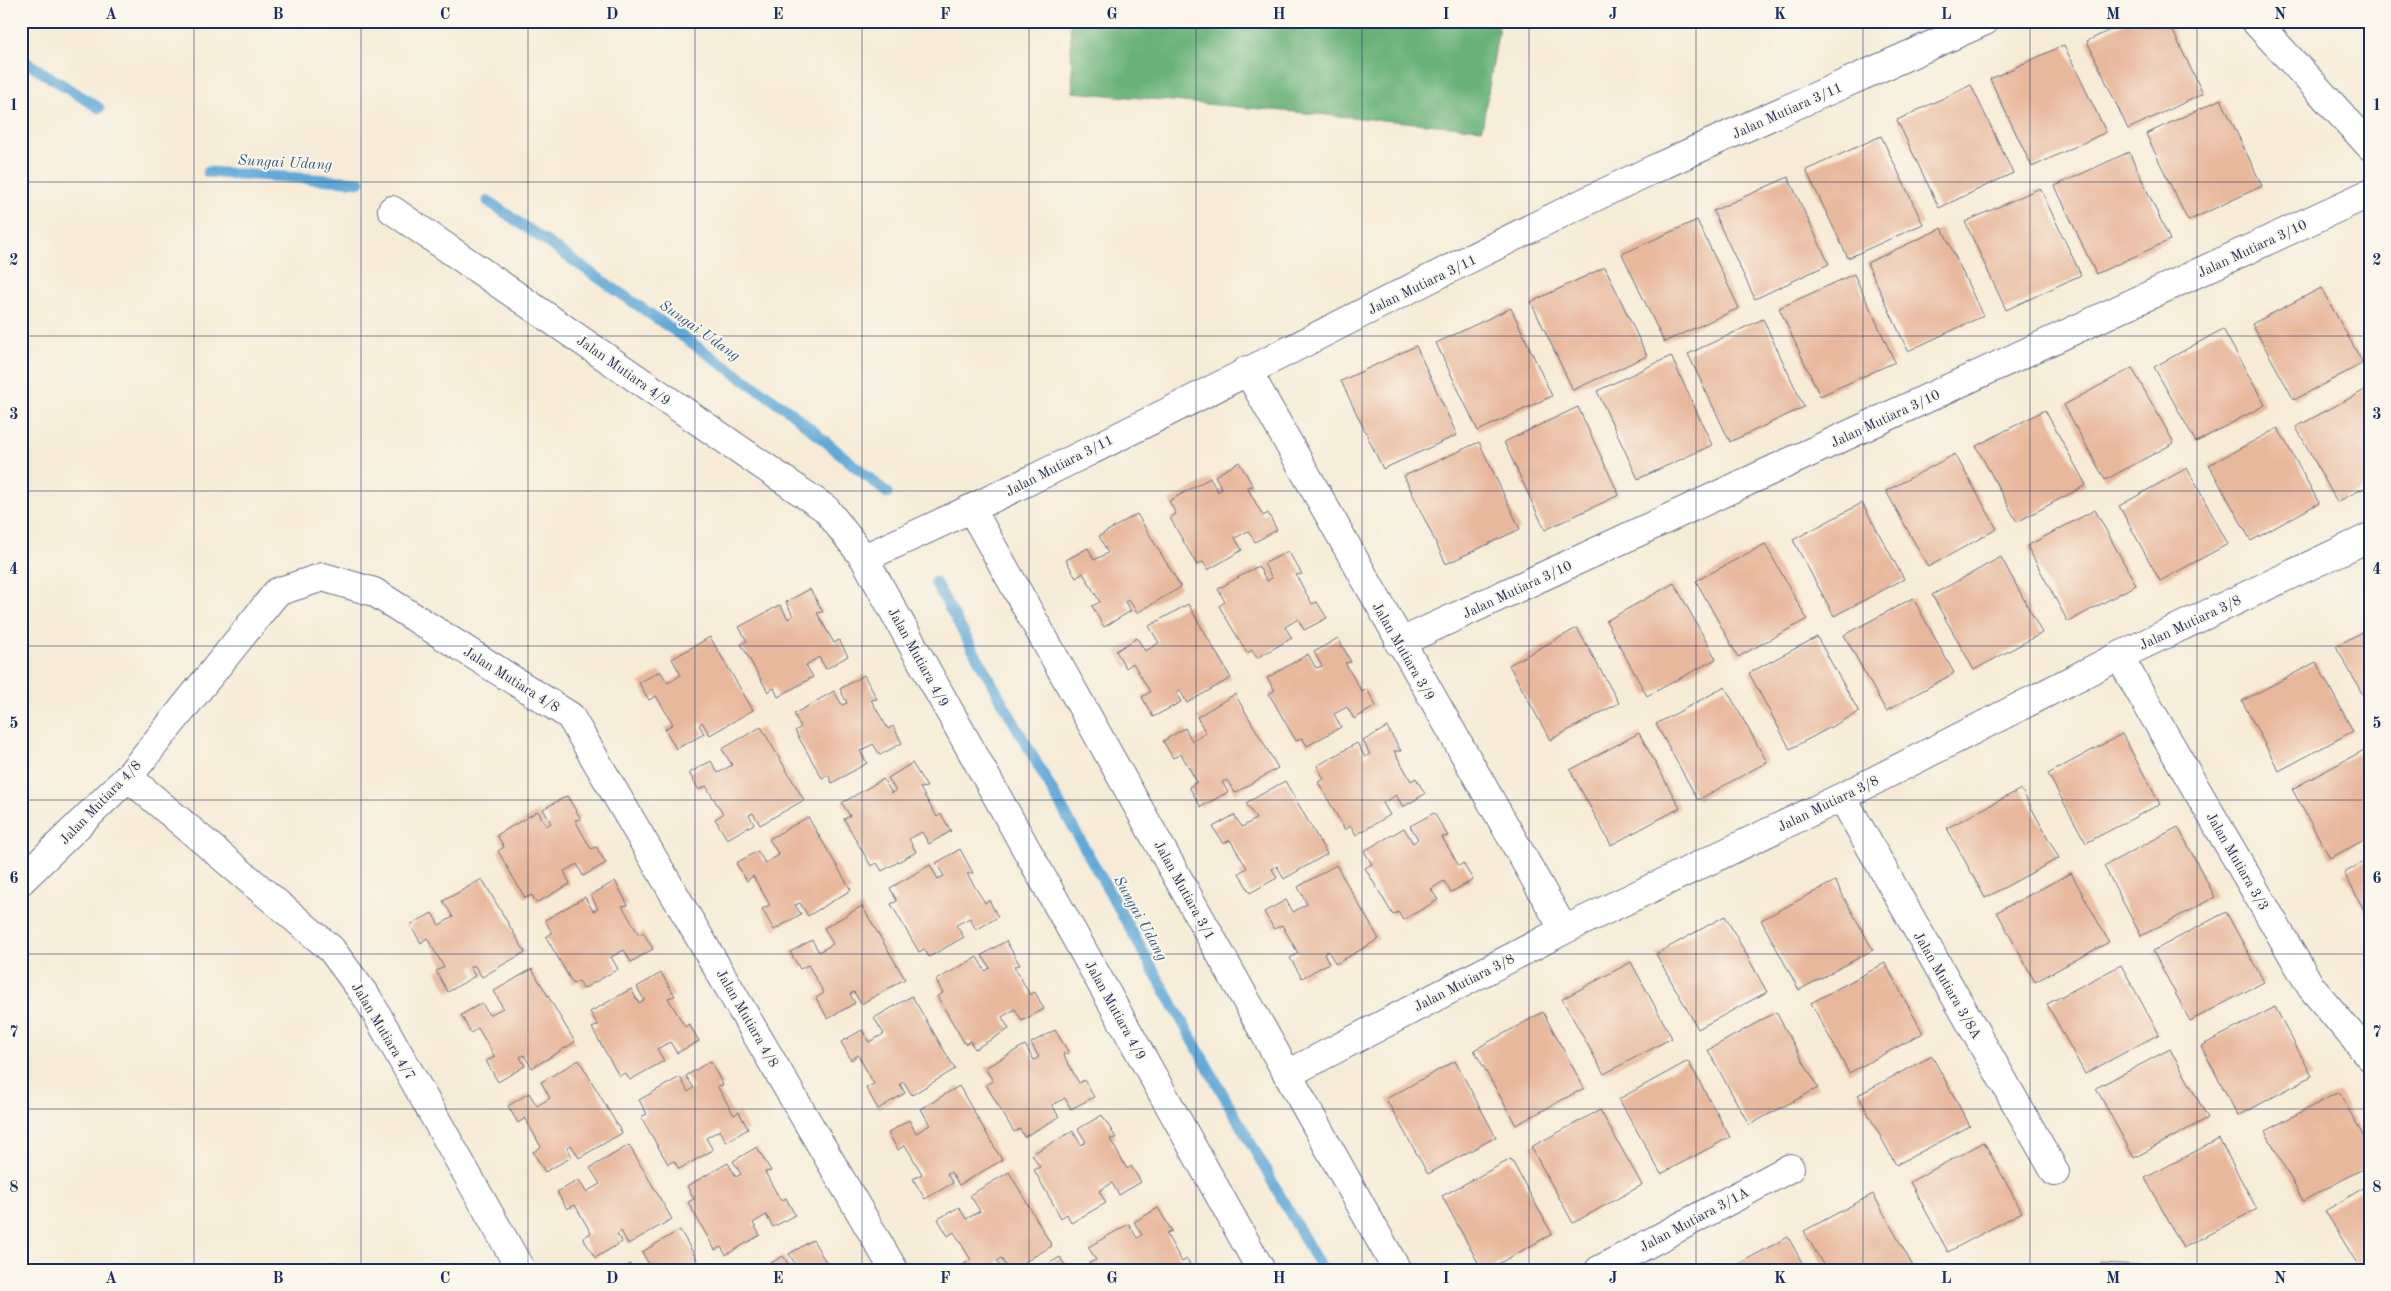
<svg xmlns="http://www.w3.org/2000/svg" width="2391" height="1291" viewBox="0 0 2391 1291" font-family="'Old Standard TT',serif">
<rect width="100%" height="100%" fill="#fbf7ec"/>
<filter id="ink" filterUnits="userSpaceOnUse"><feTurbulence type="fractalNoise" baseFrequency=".02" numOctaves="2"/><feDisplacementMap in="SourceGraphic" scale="10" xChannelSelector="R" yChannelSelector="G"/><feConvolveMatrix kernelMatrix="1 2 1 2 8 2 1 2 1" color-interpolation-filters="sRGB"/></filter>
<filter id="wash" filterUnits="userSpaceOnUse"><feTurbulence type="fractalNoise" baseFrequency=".0096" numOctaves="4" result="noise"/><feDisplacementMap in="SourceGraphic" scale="20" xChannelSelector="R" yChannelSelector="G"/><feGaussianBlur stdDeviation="1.12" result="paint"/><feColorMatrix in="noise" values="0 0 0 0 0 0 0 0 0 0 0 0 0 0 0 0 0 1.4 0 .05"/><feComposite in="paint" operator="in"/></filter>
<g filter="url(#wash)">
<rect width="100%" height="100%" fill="#f6ebd6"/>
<path fill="#68b178" stroke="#42706b" d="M1070,21H1500L1482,129L1073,92Z"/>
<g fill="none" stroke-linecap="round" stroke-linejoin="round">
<path stroke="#5fa8d7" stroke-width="11" d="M21,59L99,108
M208,172L360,182
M488,201L788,410L887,493
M935,582L1322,1270"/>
</g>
<g id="blocks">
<path fill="#e8b89c" d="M2129,21H2168L2203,94L2128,129L2087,41Z
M2064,45L2106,132L2032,167L1990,79Z
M1971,85L2013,173L1939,208L1897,120Z
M2221,99L2262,186L2188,221L2146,134Z
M1881,136L1923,224L1848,258L1806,170Z
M2129,152L2170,240L2096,274L2055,186Z
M1788,177L1829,264L1755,299L1713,211Z
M2040,188L2081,275L2006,310L1965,222Z
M1697,220L1739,308L1664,342L1622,254Z
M1942,228L1983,316L1908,351L1867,263Z
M1605,267L1647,356L1573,390L1531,302Z
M1854,274L1895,362L1820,396L1779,308Z
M2321,288L2363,363L2294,400L2252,324Z
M1511,308L1552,396L1478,431L1436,343Z
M1763,319L1804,407L1730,442L1688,354Z
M2223,329L2265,405L2196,442L2154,367Z
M1416,346L1457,435L1383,469L1341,381Z
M1671,356L1712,445L1638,479L1597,391Z
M2132,368L2174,443L2105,480L2064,405Z
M2365,390L2370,400V485L2337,502L2296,427Z
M1578,407L1619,495L1545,530L1504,442Z
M2045,410L2086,485L2017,522L1976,446Z
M2278,428L2319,503L2251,541L2209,465Z
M1479,442L1520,529L1446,564L1404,476Z
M1955,454L1997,529L1928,567L1886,491Z
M1239,462L1253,486L1247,487L1263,516L1268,513L1277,530L1255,542L1248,531L1235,538L1242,550L1208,570L1203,562L1197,565L1170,518L1176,514L1169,501L1210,478L1218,492L1222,489L1215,476Z
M2187,468L2228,544L2160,581L2119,506Z
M1862,503L1904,579L1834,616L1793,540Z
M2095,510L2136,585L2068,622L2027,546Z
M1137,514L1181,587L1137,613L1129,600L1125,602L1131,611L1104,627L1092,606L1100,602L1083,573L1076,578L1066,560L1088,548L1094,560L1108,553L1099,536Z
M1765,544L1807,619L1738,657L1696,581Z
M1288,551L1302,574L1296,575L1312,604L1317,602L1327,618L1304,630L1298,619L1285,627L1292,638L1257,658L1252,650L1247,653L1219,606L1225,602L1218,589L1258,566L1267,581L1272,578L1264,564Z
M2001,557L2042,633L1974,670L1932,595Z
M1674,583L1716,659L1647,696L1606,621Z
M810,589L823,612L817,613L834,643L839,640L848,656L826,669L819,657L806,665L813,677L778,697L774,688L768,692L741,644L747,641L739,627L780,605L788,619L793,616L786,602Z
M1913,598L1954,673L1886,711L1844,635Z
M1188,604L1231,678L1187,703L1180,690L1176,692L1181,702L1153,717L1142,697L1150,692L1133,663L1126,668L1116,651L1137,638L1145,651L1159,643L1149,626Z
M1577,628L1619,703L1550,740L1509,665Z
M2370,628V708L2336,646Z
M710,637L753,710L710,735L702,722L699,725L704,734L676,749L665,729L673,724L656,696L649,700L639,683L660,671L668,683L681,675L672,659Z
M1817,637L1859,712L1790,749L1749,673Z
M1338,638L1351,662L1345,663L1362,692L1367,689L1376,706L1354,719L1347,707L1334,714L1341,727L1307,746L1302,738L1296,741L1269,694L1275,690L1267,678L1308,654L1316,668L1322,666L1314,652Z
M2316,662L2353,731L2279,771L2242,701Z
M864,675L877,699L871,700L888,729L893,726L902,743L880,755L873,744L860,751L867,763L832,783L828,775L822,778L795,731L801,727L794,714L834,691L842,705L847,703L840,689Z
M1725,687L1767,762L1698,800L1656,724Z
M1235,694L1278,768L1235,793L1227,780L1222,782L1228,792L1201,807L1189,787L1197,782L1181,754L1173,758L1163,741L1185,728L1192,741L1206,733L1197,717Z
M761,727L804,800L760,825L753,813L749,815L754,824L727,839L715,819L723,814L706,786L699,790L689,773L711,761L718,773L732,765L722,749Z
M1387,727L1401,751H1394L1411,781L1416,778L1425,794L1403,807L1396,795L1383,803L1390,815L1356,835L1351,826L1345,830L1318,782L1324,779L1317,766L1357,743L1365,757L1370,754L1363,741Z
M1639,733L1680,808L1611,845L1570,770Z
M2122,734L2160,804L2086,843L2048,774Z
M2366,749L2370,755V837L2330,858L2292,789Z
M912,763L927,787L920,788L937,817L941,814L951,831L929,844L922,832L909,839L916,852L882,871L877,863L871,866L844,819L850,816L842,803L883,779L892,793L896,791L888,778Z
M1285,781L1327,854L1284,879L1277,866L1272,869L1277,878L1250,893L1239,873L1247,868L1230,840L1223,844L1213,827L1234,815L1242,827L1256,819L1246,803Z
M2021,789L2059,858L1985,898L1947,828Z
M567,796L581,819L575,820L591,849L596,847L606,863L583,876L577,864L564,871L570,884L536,903L532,895L525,898L498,851L504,847L497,835L538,811L546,826L551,823L543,809Z
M1434,813L1448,836L1442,837L1459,866L1463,863L1473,880L1451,892L1444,881L1431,889L1438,900L1403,920L1398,912L1393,915L1365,868L1372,864L1364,851L1404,828L1413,843L1418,839L1410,826Z
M808,817L851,890L808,916L800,903L795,905L801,914L774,930L762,909L770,905L753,876L747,881L736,863L758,851L765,863L779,855L769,839Z
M2178,827L2215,897L2141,936L2104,866Z
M960,849L973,873L967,874L985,903L989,900L998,917L976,930L970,918L956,925L964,937L929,957L924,949L919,952L891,904L897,901L890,888L930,865L938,879L944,876L936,863Z
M2370,858V921L2344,873Z
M1336,865L1379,939L1336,964L1328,951L1324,954L1329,963L1302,978L1290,958L1298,953L1282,925L1274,929L1264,912L1286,900L1293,912L1307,904L1298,887Z
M2071,873L2109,942L2035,982L1997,912Z
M482,879L525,952L482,977L474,965L470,967L475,976L448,992L436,971L444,967L427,938L421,943L410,925L432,913L439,925L453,917L443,901Z
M615,881L628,905L622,906L639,935L643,932L653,949L631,962L624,950L611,957L618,969L583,989L579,981L573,984L546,937L552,933L545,920L585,897L593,911L598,909L591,895Z
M1835,881L1873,950L1799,990L1761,920Z
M862,906L905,979L861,1004L854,992L850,994L855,1003L828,1019L816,998L824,993L808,965L800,969L790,952L812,940L819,952L833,944L824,928Z
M2226,912L2264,982L2190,1021L2153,951Z
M1725,916L1767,992L1698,1029L1656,954Z
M1006,941L1020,965L1014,966L1030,995L1035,992L1044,1009L1022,1021L1015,1009L1002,1017L1009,1029L975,1049L970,1041L965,1044L937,996L943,993L936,980L977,957L985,971L990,968L982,955Z
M1631,962L1672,1038L1604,1074L1562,999Z
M1885,963L1923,1033L1849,1073L1811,1003Z
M2121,965L2159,1034L2085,1074L2047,1004Z
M532,969L575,1042L532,1068L524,1055L520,1057L525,1066L498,1082L486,1061L495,1057L478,1028L471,1033L461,1015L482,1003L489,1015L503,1008L494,991Z
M661,973L675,996L668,998L685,1027L689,1024L699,1041L677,1053L670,1042L657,1049L664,1061L630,1080L625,1073L619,1076L592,1028L598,1025L590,1012L631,989L639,1003L644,1000L637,987Z
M912,996L955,1069L912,1095L904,1082L900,1084L905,1093L878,1109L866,1088L874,1084L858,1055L851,1060L841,1042L862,1030L869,1042L884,1034L874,1018Z
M2275,1007L2312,1076L2238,1116L2201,1046Z
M1543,1012L1584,1088L1516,1125L1474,1050Z
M1776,1012L1818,1088L1749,1125L1708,1050Z
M1055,1030L1069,1053L1063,1054L1079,1083L1084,1080L1094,1097L1071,1109L1065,1098L1052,1105L1059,1117L1024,1137L1020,1129L1014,1132L986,1085L993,1081L985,1068L1025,1045L1034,1060L1039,1057L1031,1043Z
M2170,1049L2208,1118L2134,1158L2096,1088Z
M1932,1056L1970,1126L1896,1165L1858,1095Z
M579,1060L622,1133L579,1158L571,1145L567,1147L572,1157L545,1172L533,1152L541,1147L525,1118L518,1123L508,1106L529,1093L537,1106L550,1098L541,1082Z
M710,1061L723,1085L717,1086L734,1115L739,1112L748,1129L726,1142L720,1130L706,1138L713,1150L679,1169L674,1161L668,1164L641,1117L647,1114L639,1100L680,1077L688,1092L694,1088L686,1076Z
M1455,1061L1496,1137L1428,1174L1386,1099Z
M1688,1061L1730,1137L1661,1174L1619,1099Z
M959,1086L1002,1160L959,1185L951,1172L947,1174L953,1183L925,1199L913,1179L922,1174L905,1145L898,1150L888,1133L909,1120L916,1133L930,1125L921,1109Z
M2339,1092L2370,1148V1165L2303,1201L2265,1131Z
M1600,1110L1642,1185L1573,1223L1531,1147Z
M1102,1115L1116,1138L1110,1139L1127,1169L1131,1166L1141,1182L1119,1195L1112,1183L1099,1191L1106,1203L1071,1223L1067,1214L1061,1218L1034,1170L1040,1167L1032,1154L1073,1131L1081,1145L1086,1142L1078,1129Z
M2219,1139L2257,1209L2183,1248L2145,1178Z
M1984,1142L2022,1212L1948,1252L1910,1182Z
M629,1145L672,1219L628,1244L621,1231L617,1234L622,1242L595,1258L583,1238L591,1233L575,1205L567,1209L557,1192L579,1180L586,1192L600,1184L590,1168Z
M757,1147L771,1171L765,1172L781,1201L786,1198L795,1215L773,1227L766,1215L753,1223L760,1235L726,1255L721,1247L715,1250L688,1202L694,1199L687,1186L728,1163L736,1177L741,1174L733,1161Z
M1511,1159L1552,1234L1487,1270H1482L1442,1196Z
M1009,1172L1052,1246L1011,1270H1008L1001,1258L997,1261L1002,1270H966L963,1265L971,1260L954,1232L948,1236L938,1219L959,1207L966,1219L980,1211L970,1195Z
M2370,1184V1270H2361L2325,1211Z
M1873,1194L1915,1270H1826L1804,1231Z
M1158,1208L1172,1231L1166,1233L1182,1262L1187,1259L1193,1270H1093L1089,1263L1096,1260L1088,1247L1129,1224L1137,1238L1142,1235L1134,1222Z
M680,1230L703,1270H652L642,1252Z
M1788,1237L1806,1270H1727Z
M813,1240L827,1264H821L824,1270H792L797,1267L789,1254Z
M783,1256L792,1270H759Z
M1060,1257L1068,1270H1038Z
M2101,1263L2181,1267V1270H2101Z
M630,1264L633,1270H621Z
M1991,1266L2047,1268V1270H1991Z
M2221,1267L2250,1268V1270H2221Z"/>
</g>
</g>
<g filter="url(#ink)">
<use href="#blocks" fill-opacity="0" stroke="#687188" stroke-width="1"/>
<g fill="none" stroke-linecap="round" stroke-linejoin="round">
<defs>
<path id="minor" d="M2255,21L2370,146
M392,210L826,509L864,558L1261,1270
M1247,370L1564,930
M972,510L1397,1270
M864,558C1132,438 1388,294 1654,169C1764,118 1875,71 1985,21
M1399,643L2370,193
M2119,656L2311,987L2370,1057
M128,777L331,949L368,999L521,1270
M1842,797L2055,1172
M21,881L128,777L277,592L323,577L374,592L570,716L894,1270
M1288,1074L1564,930L1842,797L2119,656L2370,537
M1599,1270L1790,1168"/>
</defs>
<use href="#minor" stroke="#687188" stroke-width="30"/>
<use href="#minor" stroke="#fff" stroke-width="28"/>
</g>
</g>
<path fill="none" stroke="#1b2f5e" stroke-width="1" stroke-opacity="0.55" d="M194,21V1270M361,21V1270M528,21V1270M695,21V1270M862,21V1270M1029,21V1270M1196,21V1270M1362,21V1270M1529,21V1270M1696,21V1270M1863,21V1270M2030,21V1270M2197,21V1270M21,182H2370M21,336H2370M21,491H2370M21,646H2370M21,800H2370M21,954H2370M21,1109H2370"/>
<g text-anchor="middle" stroke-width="4" stroke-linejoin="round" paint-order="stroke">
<g font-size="14" fill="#1b2f5e" stroke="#fbf7ec">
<text transform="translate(1787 110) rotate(-24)" y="5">Jalan Mutiara 3/11</text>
<text transform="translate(2252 248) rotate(-25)" y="5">Jalan Mutiara 3/10</text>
<text transform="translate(1422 284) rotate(-26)" y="5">Jalan Mutiara 3/11</text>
<text transform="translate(624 370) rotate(35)" y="5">Jalan Mutiara 4/9</text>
<text transform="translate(1885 418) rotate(-25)" y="5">Jalan Mutiara 3/10</text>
<text transform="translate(1059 465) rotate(-27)" y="5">Jalan Mutiara 3/11</text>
<text transform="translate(1517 589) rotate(-25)" y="5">Jalan Mutiara 3/10</text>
<text transform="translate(2190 622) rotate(-25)" y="5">Jalan Mutiara 3/8</text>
<text transform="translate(1404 651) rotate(60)" y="5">Jalan Mutiara 3/9</text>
<text transform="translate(919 657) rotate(61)" y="5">Jalan Mutiara 4/9</text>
<text transform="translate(512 679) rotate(32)" y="5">Jalan Mutiara 4/8</text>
<text transform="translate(100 802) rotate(-46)" y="5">Jalan Mutiara 4/8</text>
<text transform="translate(1828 803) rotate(-26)" y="5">Jalan Mutiara 3/8</text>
<text transform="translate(2238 861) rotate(60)" y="5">Jalan Mutiara 3/3</text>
<text transform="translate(1185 890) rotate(61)" y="5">Jalan Mutiara 3/1</text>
<text transform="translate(1464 982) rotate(-27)" y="5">Jalan Mutiara 3/8</text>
<text transform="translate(1948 985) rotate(60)" y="5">Jalan Mutiara 3/8A</text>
<text transform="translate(1116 1010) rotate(61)" y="5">Jalan Mutiara 4/9</text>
<text transform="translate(748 1018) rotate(60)" y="5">Jalan Mutiara 4/8</text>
<text transform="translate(384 1031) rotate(59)" y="5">Jalan Mutiara 4/7</text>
<text transform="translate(1694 1219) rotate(-28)" y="5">Jalan Mutiara 3/1A</text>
</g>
<g font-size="15" font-style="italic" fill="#335988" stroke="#fbf7ec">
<text transform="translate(285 162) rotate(3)" y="5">Sungai Udang</text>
<text transform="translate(700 330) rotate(35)" y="5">Sungai Udang</text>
<text transform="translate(1141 918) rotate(61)" y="5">Sungai Udang</text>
</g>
</g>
<rect width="2391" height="1291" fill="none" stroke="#fbf7ec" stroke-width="55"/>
<rect x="28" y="28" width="2336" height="1236" fill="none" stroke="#1b2f5e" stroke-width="2"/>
<g font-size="16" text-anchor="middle" font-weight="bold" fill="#1b2f5e">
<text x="111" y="19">A</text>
<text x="278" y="19">B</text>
<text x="445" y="19">C</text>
<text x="612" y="19">D</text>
<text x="778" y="19">E</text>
<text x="945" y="19">F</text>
<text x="1112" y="19">G</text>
<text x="1279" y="19">H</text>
<text x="1446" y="19">I</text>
<text x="1613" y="19">J</text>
<text x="1780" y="19">K</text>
<text x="1946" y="19">L</text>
<text x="2113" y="19">M</text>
<text x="2280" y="19">N</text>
<text x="14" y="110">1</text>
<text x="2377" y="110">1</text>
<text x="14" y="265">2</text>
<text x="2377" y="265">2</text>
<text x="14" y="419">3</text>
<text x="2377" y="419">3</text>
<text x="14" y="574">4</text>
<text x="2377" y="574">4</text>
<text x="14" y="728">5</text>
<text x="2377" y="728">5</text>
<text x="14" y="883">6</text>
<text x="2377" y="883">6</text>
<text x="14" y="1037">7</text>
<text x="2377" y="1037">7</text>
<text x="14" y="1192">8</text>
<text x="2377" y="1192">8</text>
<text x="111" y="1283">A</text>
<text x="278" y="1283">B</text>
<text x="445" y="1283">C</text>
<text x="612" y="1283">D</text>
<text x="778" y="1283">E</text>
<text x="945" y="1283">F</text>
<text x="1112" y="1283">G</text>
<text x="1279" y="1283">H</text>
<text x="1446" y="1283">I</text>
<text x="1613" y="1283">J</text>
<text x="1780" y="1283">K</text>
<text x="1946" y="1283">L</text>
<text x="2113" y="1283">M</text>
<text x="2280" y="1283">N</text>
</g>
</svg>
